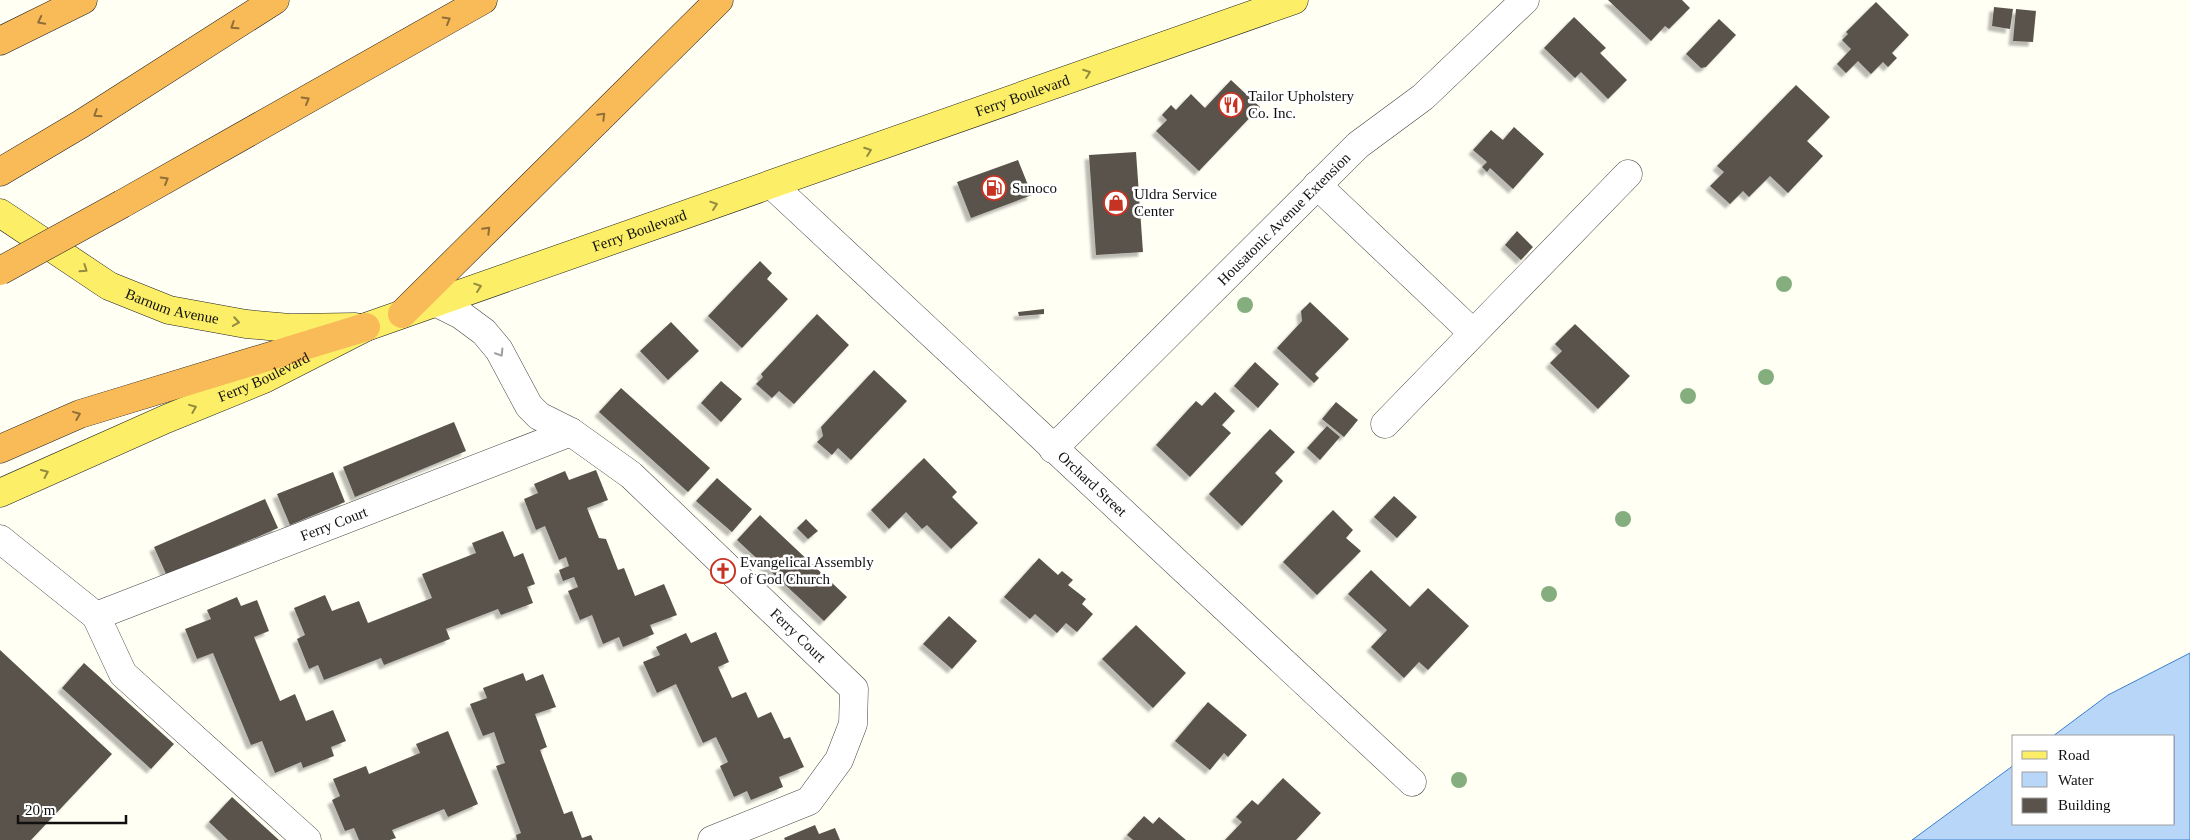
<svg xmlns="http://www.w3.org/2000/svg" width="2190" height="840" viewBox="0 0 2190 840" font-family="'Times New Roman',serif">
<defs>
<filter id="shadow"><feDropShadow dx="-4.5" dy="4.5" stdDeviation="1" flood-color="#0004"/></filter>
</defs>
<rect width="100%" height="100%" fill="#fffff4"/>
<path fill="#b7d6f8" stroke="#3b7fd2" d="M2190,653V840H1912L2014,765V824H2174V736H2053L2108,695Z"/>
<path fill="#5a534c" filter="url(#shadow)" d="M1608,0H1682L1690,8L1669,29L1665,26L1651,41Z
M1876,2L1909,35L1892,53L1897,58L1888,67L1883,62L1871,74L1858,61L1846,73L1837,64L1851,49L1842,40L1848,34L1846,32Z
M1994,7L2013,9L2010,29L1992,26Z
M2016,9L2036,11L2033,42L2013,41Z
M1574,17L1606,48L1600,53L1627,80L1608,99L1581,72L1575,78L1544,48Z
M1719,19L1736,35L1706,67L1701,68L1686,54Z
M1231,80L1260,107L1199,171L1156,131L1167,120L1162,115L1171,105L1176,110L1191,94L1205,108Z
M1796,85L1830,117L1807,141L1823,156L1788,193L1770,176L1749,197L1743,191L1730,204L1710,186L1724,172L1717,166Z
M1514,127L1544,154L1513,189L1490,168L1487,172L1482,167L1487,162L1473,150L1491,130L1503,140Z
M1136,152L1143,252L1096,255L1089,155Z
M1018,160L1032,195L971,218L957,182Z
M1517,231L1533,247L1521,260L1505,245Z
M760,261L772,273L767,279L788,299L742,348L708,316Z
M1310,302L1349,339L1315,374L1319,378L1314,383L1277,348L1302,321L1301,311Z
M1044,309V314L1019,316L1018,312Z
M817,314L849,345L794,404L779,391L772,398L756,384L763,377L761,374Z
M671,322L699,351L668,380L640,351Z
M1575,324L1630,376L1598,409L1550,363L1562,351L1555,344Z
M1255,362L1279,384L1258,408L1234,386Z
M874,370L907,401L851,460L838,448L832,455L817,442L823,436L821,427Z
M721,381L742,399L721,422L701,403Z
M621,388L710,468L688,492L599,412Z
M1215,392L1235,411L1222,425L1231,433L1190,477L1156,445L1196,401L1202,406Z
M1336,402L1358,420L1344,437L1322,419Z
M454,422L466,451L355,497L343,467Z
M1327,426L1340,437L1320,460L1307,448Z
M1270,429L1295,452L1275,473L1283,481L1242,526L1209,494Z
M924,458L957,492L952,497L978,523L951,549L927,525L922,529L906,512L889,529L871,510Z
M596,470L608,500L587,508L599,538L606,539L618,570L624,568L635,596L664,584L677,615L650,625L654,634L623,647L619,637L603,644L592,615L580,620L568,591L578,587L574,577L563,581L559,570L569,566L566,557L559,560L545,526L536,530L524,499L538,493L534,484L565,471L569,480Z
M333,472L345,502L290,525L277,494Z
M717,478L752,509L732,532L696,501Z
M1394,496L1417,517L1397,538L1374,517Z
M265,499L278,528L167,576L154,547Z
M1333,510L1353,530L1346,538L1361,551L1317,595L1283,562Z
M760,515L847,597L824,621L737,540Z
M806,519L818,531L808,539L797,528Z
M503,531L514,557L523,553L535,584L527,587L533,603L501,615L498,609L446,629L450,639L384,665L381,658L324,680L318,665L309,669L297,639L305,635L294,608L325,595L332,611L359,601L368,623L432,598L422,574L476,553L472,543Z
M1039,558L1058,575L1062,571L1073,580L1068,585L1086,599L1082,604L1093,614L1077,632L1066,623L1057,633L1035,614L1030,619L1004,597Z
M1371,570L1410,607L1428,588L1469,626L1428,670L1419,662L1404,678L1371,647L1387,630L1348,594Z
M237,597L241,606L257,600L269,631L254,637L280,701L295,694L306,721L333,710L346,741L331,747L334,756L303,768L301,762L275,773L262,741L251,745L213,653L197,659L185,629L211,619L207,610Z
M949,616L977,641L952,669L923,644Z
M1136,625L1186,673L1153,708L1102,659Z
M716,632L729,662L718,667L732,698L746,692L758,718L771,712L784,739L790,737L804,767L779,777L783,787L751,800L747,791L734,797L720,766L728,762L716,737L703,743L676,684L657,693L643,662L660,655L656,647L686,633L691,643Z
M0,650L112,754L31,840H0Z
M84,663L174,744L151,769L62,688Z
M523,673L526,681L543,674L556,707L535,714L547,747L540,750L564,814L572,811L582,838L591,835L593,840H517L516,835L521,833L496,766L505,763L494,732L483,736L470,704L487,698L483,688Z
M1208,702L1247,735L1228,757L1224,753L1210,770L1175,741Z
M448,731L478,804L448,817L444,809L392,830L396,838L390,840H359L354,828L345,831L332,800L340,796L333,779L366,766L369,774L420,753L416,744Z
M1283,778L1321,813L1296,840H1225L1242,822L1236,817L1252,800L1258,805Z
M232,797L279,840H228L209,822Z
M1144,816L1153,824L1159,817L1186,840H1133L1127,835Z
M815,825L819,834L835,828L840,840H785L784,838Z"/>
<g fill="none" stroke-linecap="round" stroke-linejoin="round">
<defs>
<g id="minor">
<path id="s1" d="M772,185L1412,782"/>
<path d="M1317,185L1473,333"/>
<path id="s2" d="M435,302L461,315L484,332L499,350L529,406L539,416L571,432L631,475L854,689L853,724L839,760L809,801L712,840"/>
<path d="M1385,424L1628,174"/>
<path id="s3" d="M1053,449L1358,145L1423,97L1525,0"/>
<path d="M0,539L96,616L123,674L307,840"/>
<path id="s4" d="M96,616L571,432"/>
</g>
<g id="major">
<path id="s5" d="M0,213L109,286L169,310L246,324L290,328L355,327"/>
<path id="s6" d="M0,493L166,419L264,379L366,327L1294,0"/>
</g>
<path id="highway" d="M0,41L83,0
M0,172L81,124L275,0
M122,204L483,0
M402,314L719,0
M0,449L80,414L366,327"/>
</defs>
<use href="#minor" stroke="#434343" stroke-width="29"/>
<use href="#major" stroke="#212121" stroke-width="29"/>
<use href="#highway" stroke="#212121" stroke-width="29"/>
<use href="#minor" stroke="#fff" stroke-width="28"/>
<use href="#major" stroke="#fcef67" stroke-width="28"/>
<use href="#highway" stroke="#f9ba58" stroke-width="28"/>
<defs>
<path id="highway-bridge" d="M0,271L122,204"/>
</defs>
<use href="#highway-bridge" stroke="#212121" stroke-width="29" stroke-linecap="butt"/>
<use href="#highway-bridge" stroke="#f9ba58" stroke-width="28"/>
</g>
<g fill="#85ae7e">
<circle cx="1784" cy="284" r="8"/>
<circle cx="1245" cy="305" r="8"/>
<circle cx="1766" cy="377" r="8"/>
<circle cx="1688" cy="396" r="8"/>
<circle cx="1623" cy="519" r="8"/>
<circle cx="1549" cy="594" r="8"/>
<circle cx="1459" cy="780" r="8"/>
</g>
<defs><path id="oneway-chevron" d="M-2-3.5L2.5 0L-2 3.5" fill="none" stroke-width="1.6" stroke-linecap="round" stroke-linejoin="round" transform="scale(1.25)"/></defs>
<g stroke="#906e38">
<use href="#oneway-chevron" transform="translate(447 20) rotate(-30)"/>
<use href="#oneway-chevron" transform="translate(41 21) rotate(153)"/>
<use href="#oneway-chevron" transform="translate(234 26) rotate(147)"/>
<use href="#oneway-chevron" transform="translate(306 100) rotate(-30)"/>
<use href="#oneway-chevron" transform="translate(97 114) rotate(147)"/>
<use href="#oneway-chevron" transform="translate(602 116) rotate(-45)"/>
<use href="#oneway-chevron" transform="translate(165 180) rotate(-30)"/>
<use href="#oneway-chevron" transform="translate(487 230) rotate(-45)"/>
<use href="#oneway-chevron" transform="translate(77 415) rotate(-22)"/>
</g>
<g stroke="#928b40">
<use href="#oneway-chevron" transform="translate(1087 73) rotate(-20)"/>
<use href="#oneway-chevron" transform="translate(868 151) rotate(-20)"/>
<use href="#oneway-chevron" transform="translate(714 205) rotate(-19)"/>
<use href="#oneway-chevron" transform="translate(84 269) rotate(34)"/>
<use href="#oneway-chevron" transform="translate(478 287) rotate(-19)"/>
<use href="#oneway-chevron" transform="translate(236 322) rotate(9)"/>
<use href="#oneway-chevron" transform="translate(193 408) rotate(-22)"/>
<use href="#oneway-chevron" transform="translate(45 473) rotate(-24)"/>
</g>
<use stroke="#9f9f9f" href="#oneway-chevron" transform="translate(500 353) rotate(58)"/>
<defs>
<symbol id="restaurant-ring" viewBox="-11 -11 22 22"><circle r="9.5" fill="#fff" stroke="#c73322" stroke-width="1.5"/><path d="M-5-6h1v4h1v-4h1v4h1v-4h1v5L-1.5 .5V6h-2V.5L-5-1ZM5-6V6H3V1.5H1.5Q1.5-4 5-6Z" fill="#c73322"/></symbol>
<symbol id="fuel-ring" viewBox="-11 -11 22 22"><circle r="9.5" fill="#fff" stroke="#c73322" stroke-width="1.5"/><path d="M-5.5-6h7V0h2V4h1.3V-2.5L3-4.5l.8-.8L6-3V5H2.5V1h-1V6h-7ZM-4.2-4.7v3.2H.2V-4.7Z" fill="#c73322"/></symbol>
<symbol id="shop-ring" viewBox="-11 -11 22 22"><circle r="9.5" fill="#fff" stroke="#c73322" stroke-width="1.5"/><path d="M-5-2.5h2.3a2.7 3.5 0 0 1 5.4 0H5L5.5 6h-11ZM-1.5-2.5h3a1.5 2.3 0 0 0-3 0Z" fill="#c73322"/></symbol>
<symbol id="church-ring" viewBox="-11 -11 22 22"><circle r="9.5" fill="#fff" stroke="#c73322" stroke-width="1.5"/><path d="M-1.2-6h2.4v3.5h3.3v2.4h-3.3V6h-2.4V-.1h-3.3v-2.4h3.3Z" fill="#c73322"/></symbol>
</defs>
<g fill-rule="evenodd">
<use href="#restaurant-ring" x="1217" y="91" width="28" height="28"/>
<use href="#fuel-ring" x="980" y="174" width="28" height="28"/>
<use href="#shop-ring" x="1102" y="189" width="28" height="28"/>
<use href="#church-ring" x="709" y="557" width="28" height="28"/>
</g>
<g text-anchor="middle" stroke-width="5" stroke-linejoin="round" paint-order="stroke">
<g font-size="15" fill="#101010" stroke="#fff">
<text dy="5" stroke="none"><textPath href="#s6" startOffset="1098">Ferry Boulevard</textPath></text>
<text dy="5" stroke="none"><textPath href="#s3" startOffset="326">Housatonic Avenue Extension</textPath></text>
<text dy="5" stroke="none"><textPath href="#s6" startOffset="692">Ferry Boulevard</textPath></text>
<text dy="5" stroke="none"><textPath href="#s5" startOffset="198">Barnum Avenue</textPath></text>
<text dy="5" stroke="none"><textPath href="#s6" startOffset="288">Ferry Boulevard</textPath></text>
<text dy="5" stroke="none"><textPath href="#s1" startOffset="438">Orchard Street</textPath></text>
<text dy="5" stroke="none"><textPath href="#s4" startOffset="255">Ferry Court</textPath></text>
<text dy="5" stroke="none"><textPath href="#s2" startOffset="500">Ferry Court</textPath></text>
</g>
<g font-size="15" fill="#101010" stroke="#fff" text-anchor="start">
<text x="1248" y="101">Tailor Upholstery<tspan x="1248" dy="17">Co. Inc.</tspan></text>
<text x="1012" y="193">Sunoco</text>
<text x="1134" y="199">Uldra Service<tspan x="1134" dy="17">Center</tspan></text>
<text x="740" y="567">Evangelical Assembly<tspan x="740" dy="17">of God Church</tspan></text>
</g>
</g>
<rect x="2012" y="735" width="162" height="90" fill="#ffffff" stroke="#9f9f9f"/>
<rect x="2022" y="751" width="25" height="8" fill="#fcef67" stroke="#9f9f9f"/>
<text x="2058" y="760" font-size="15" fill="#101010">Road</text>
<rect x="2022" y="772" width="25" height="15" fill="#b7d6f8" stroke="#9f9f9f"/>
<text x="2058" y="785" font-size="15" fill="#101010">Water</text>
<rect x="2022" y="798" width="25" height="15" fill="#5a534c" stroke="#9f9f9f"/>
<text x="2058" y="810" font-size="15" fill="#101010">Building</text>
<path d="M18 815v8h108v-8" fill="none" stroke="#101010" stroke-width="2.5"/>
<text x="25" y="815" font-size="15" fill="#101010" stroke="#ffffff" stroke-width="4" paint-order="stroke">20 m</text>
</svg>
